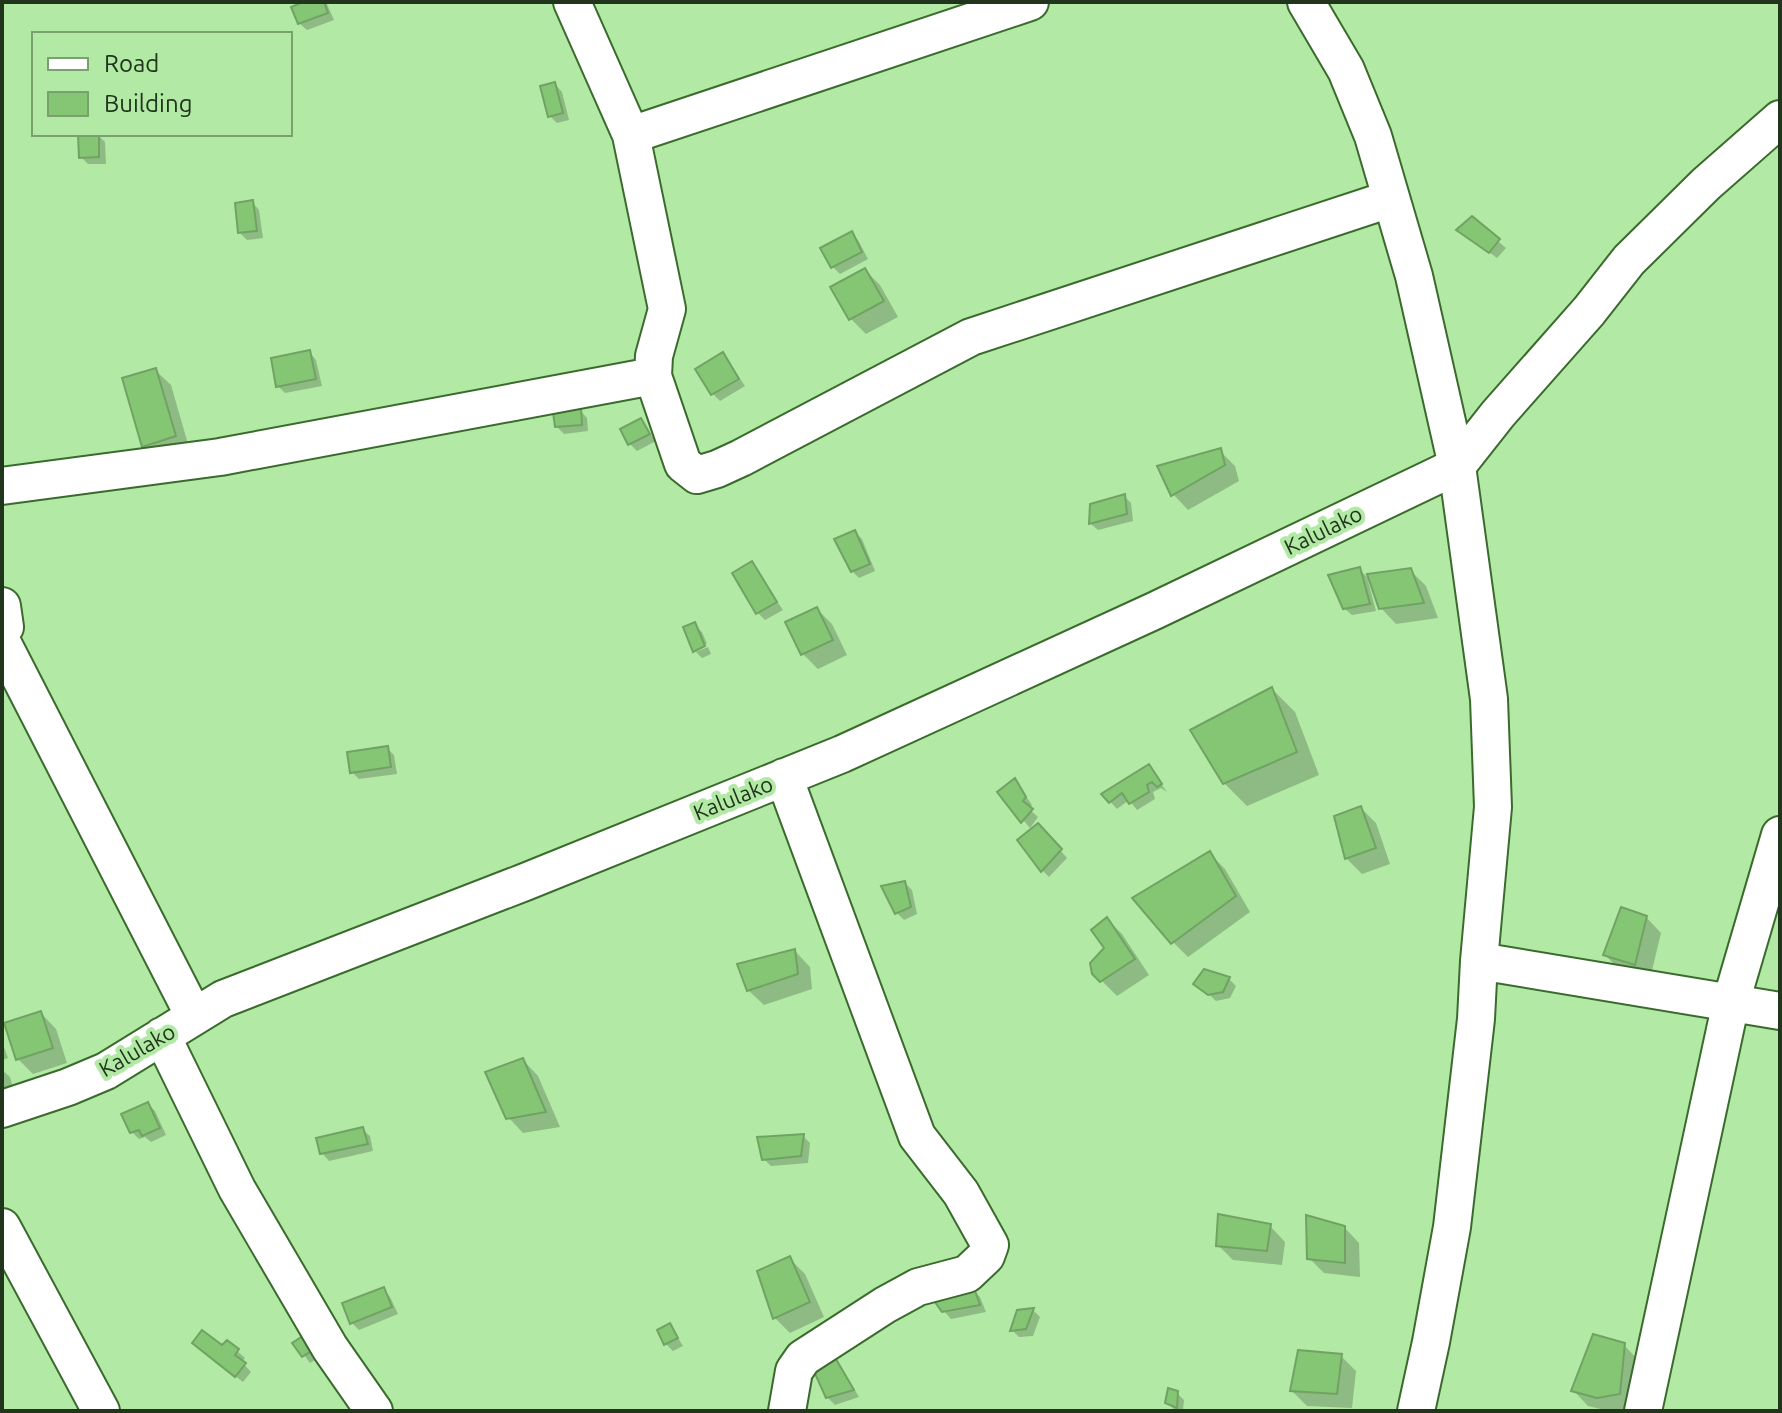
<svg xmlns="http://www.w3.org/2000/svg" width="1782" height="1413" viewBox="0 0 1782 1413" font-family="Ubuntu,sans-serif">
<rect width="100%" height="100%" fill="#b2e9a5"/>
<path fill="#0003" d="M308,2H326L334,20L307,30L299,23Z
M555,84L562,92L569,120L557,123L550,116Z
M98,135L105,142L106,164H88L81,157Z
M252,202L259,210L263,238L247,240L240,233Z
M1472,219L1506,248L1497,258L1459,230Z
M851,233L858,240L868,259L840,274L833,267Z
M865,270L880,285L898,317L866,334L851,319Z
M309,352L316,360L322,386L285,393L278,386Z
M723,354L745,386L720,401L713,394Z
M155,370L171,385L190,451L159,461L144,446Z
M580,410L587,418L588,431L564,434L556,426Z
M641,421L656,441L637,451L630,444Z
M1220,451L1235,466L1239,481L1188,510L1173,494Z
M1124,496L1131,503L1133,521L1098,530L1091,524L1092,505Z
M855,532L862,539L875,571L859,578L852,571Z
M751,563L783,610L765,620L758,613L734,574Z
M1360,570L1367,577L1376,611L1352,615L1344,608Z
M1410,570L1426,586L1438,618L1396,624L1381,608Z
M817,609L832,624L847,655L818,669L803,654Z
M694,625L702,632L707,644L695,648Z
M708,647L711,654L702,658L696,652Z
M1272,689L1295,712L1319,775L1247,806L1224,783Z
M387,748L394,755L397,774L359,779L352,772Z
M1149,767L1167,792L1161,788L1153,792L1155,799L1137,810L1129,800L1117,809L1104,795Z
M1015,780L1032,805L1029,809L1038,817L1030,828L1000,792Z
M1361,808L1376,823L1390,864L1362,874L1346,858Z
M1045,833L1067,858L1049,877L1042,870Z
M1209,853L1225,869L1250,912L1188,957L1173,942Z
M905,883L912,890L917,914L904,920L896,912Z
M1646,917L1661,933L1650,979L1620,970L1605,955Z
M1107,919L1122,934L1149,975L1117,996L1094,973L1106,948Z
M795,951L810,967L812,989L764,1005L748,990Z
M1229,979L1236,986L1230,998L1216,1001L1201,987Z
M41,1013L56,1029L67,1063L33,1074L18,1059Z
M2,1042L8,1058L2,1060Z
M523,1060L538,1076L560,1127L523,1133L508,1117Z
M2,1070L10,1077L16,1098L2,1102Z
M148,1104L155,1111L166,1135L151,1142L145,1137L139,1139L132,1132Z
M362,1129L370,1136L373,1151L329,1161L322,1153Z
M803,1136L810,1143L808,1163L771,1166L764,1159Z
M1270,1226L1285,1242L1282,1265L1233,1260L1218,1245Z
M1344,1227L1359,1243L1360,1277L1324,1273L1309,1258Z
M790,1259L805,1274L824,1317L790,1333L775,1318Z
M383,1289L390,1297L398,1314L359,1330L352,1323Z
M973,1290L980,1297L986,1312L951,1319L944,1311Z
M1033,1310L1040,1317L1033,1336L1019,1337L1012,1330Z
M670,1325L683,1346L673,1351L666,1344Z
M227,1342L245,1358L242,1362L251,1372L243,1382L202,1350L223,1348Z
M295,1343L324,1354L310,1363Z
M1624,1345L1639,1361L1635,1409L1609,1411L1588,1406L1573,1390Z
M1341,1356L1356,1371L1352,1408L1307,1406L1292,1391Z
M832,1357L839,1364L859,1397L835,1405L827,1397Z
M1177,1393L1184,1400L1183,1411L1175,1410L1167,1403Z"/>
<path fill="#85c675" stroke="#70a363" stroke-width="2" d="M303,2H324L328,13L298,24L291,7Z
M555,82L563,113L548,117L540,86Z
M78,134H99V157L79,158Z
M253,200L257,231L238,233L235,203Z
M1472,216L1500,239L1489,253L1456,230Z
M852,231L862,252L831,268L820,248Z
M865,268L884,301L849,320L830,287Z
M310,350L316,379L276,387L271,358Z
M723,352L739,379L711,395L695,369Z
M156,368L176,436L142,447L122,378Z
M581,408L582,425L555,427L553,412Z
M641,418L650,434L628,445L620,429Z
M1221,448L1225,465L1171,496L1157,466Z
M1125,494L1127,514L1089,524L1090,504Z
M855,530L870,564L851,572L834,539Z
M752,561L777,602L756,614L732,573Z
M1360,567L1370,604L1343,609L1328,575Z
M1411,568L1424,603L1379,609L1367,574Z
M817,607L833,640L801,655L785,622Z
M695,622L705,646L693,652L683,627Z
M1272,687L1297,752L1223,784L1190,730Z
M388,746L391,767L350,773L347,752Z
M1149,764L1162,784L1157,787L1152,782L1147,785L1149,792L1129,804L1122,793L1109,803L1101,794Z
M1015,778L1026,797L1023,801L1033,809L1021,823L997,792Z
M1361,806L1376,848L1345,859L1334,816Z
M1038,823L1062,849L1041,872L1017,840Z
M1210,851L1236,896L1171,944L1132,898Z
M905,881L911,907L895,914L881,886Z
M1621,907L1647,916L1635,965L1603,955Z
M1107,917L1135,959L1100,982L1092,974L1090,963L1104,948L1091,930Z
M795,949L798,974L747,991L737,964Z
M1204,969L1230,977L1223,992L1208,995L1193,984Z
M41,1011L53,1048L16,1060L4,1023Z
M523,1058L546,1112L506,1119L485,1072Z
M148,1102L160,1128L142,1136L139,1130L130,1133L121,1114Z
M363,1127L368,1144L320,1154L316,1138Z
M804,1134L801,1156L762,1160L757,1137Z
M1218,1214L1271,1224L1267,1251L1216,1246Z
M1306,1215L1345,1226V1263L1307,1259Z
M790,1256L810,1302L773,1319L757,1271Z
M384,1287L392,1307L350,1324L342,1303Z
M974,1288L980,1305L942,1312L927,1291Z
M1034,1308L1026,1329L1010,1331L1017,1310Z
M670,1323L678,1338L664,1345L657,1330Z
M202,1330L222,1345L227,1340L239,1349L235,1355L246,1363L235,1377L192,1343Z
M309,1332L319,1346L302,1357L292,1343Z
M1593,1334L1625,1343L1620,1394L1597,1398L1571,1391Z
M1298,1350L1342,1354L1337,1394L1290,1391Z
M833,1354L854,1390L826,1398L812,1367Z
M1168,1388L1178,1391L1177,1408L1165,1403Z"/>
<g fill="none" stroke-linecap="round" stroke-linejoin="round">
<defs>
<path id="street" d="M572,2L631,135L667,309L654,356L653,376L683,464L697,475L717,469L741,458L971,337L1390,199
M1306,2L1346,70L1373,136L1414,276L1457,466L1489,699L1493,807L1479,961L1476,1019L1452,1227L1431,1342L1416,1411
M631,135L1030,2
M2,486L220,457L653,376
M2,606L5,627L2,631
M2,642L194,1016
M784,777L917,1136L961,1193L990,1245L986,1256L967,1274L918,1287L885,1305L803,1358L794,1371L787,1411
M1479,961L1780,1011
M162,1036L237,1189L330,1348L374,1411
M2,1109L68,1087L106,1071L223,999L525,882L842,754L1154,611L1457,466L1498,414L1589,311L1629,260L1706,184L1780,119
M2,1227L101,1411
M1643,1411L1731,1002L1780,835"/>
</defs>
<use href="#street" stroke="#3a6b2d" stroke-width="40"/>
<use href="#street" stroke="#fff" stroke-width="36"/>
</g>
<g text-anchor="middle" stroke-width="8" stroke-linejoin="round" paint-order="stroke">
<g font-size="22" fill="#20351b" stroke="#b2e9a5">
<text transform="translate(1323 530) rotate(-26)" y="8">Kalulako</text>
<text transform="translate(733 798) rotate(-22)" y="8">Kalulako</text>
<text transform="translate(137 1050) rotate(-30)" y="8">Kalulako</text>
</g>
</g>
<rect width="1782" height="1413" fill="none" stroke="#20351b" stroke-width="8"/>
<rect x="32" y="32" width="260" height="104" fill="#b2e9a5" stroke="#78a16e" stroke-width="2"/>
<rect x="48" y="58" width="40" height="12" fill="#ffffff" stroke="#78a16e" stroke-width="2"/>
<text x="104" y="72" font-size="24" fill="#20351b">Road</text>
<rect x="48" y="92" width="40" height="24" fill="#85c675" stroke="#78a16e" stroke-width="2"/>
<text x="104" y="112" font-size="24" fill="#20351b">Building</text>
</svg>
